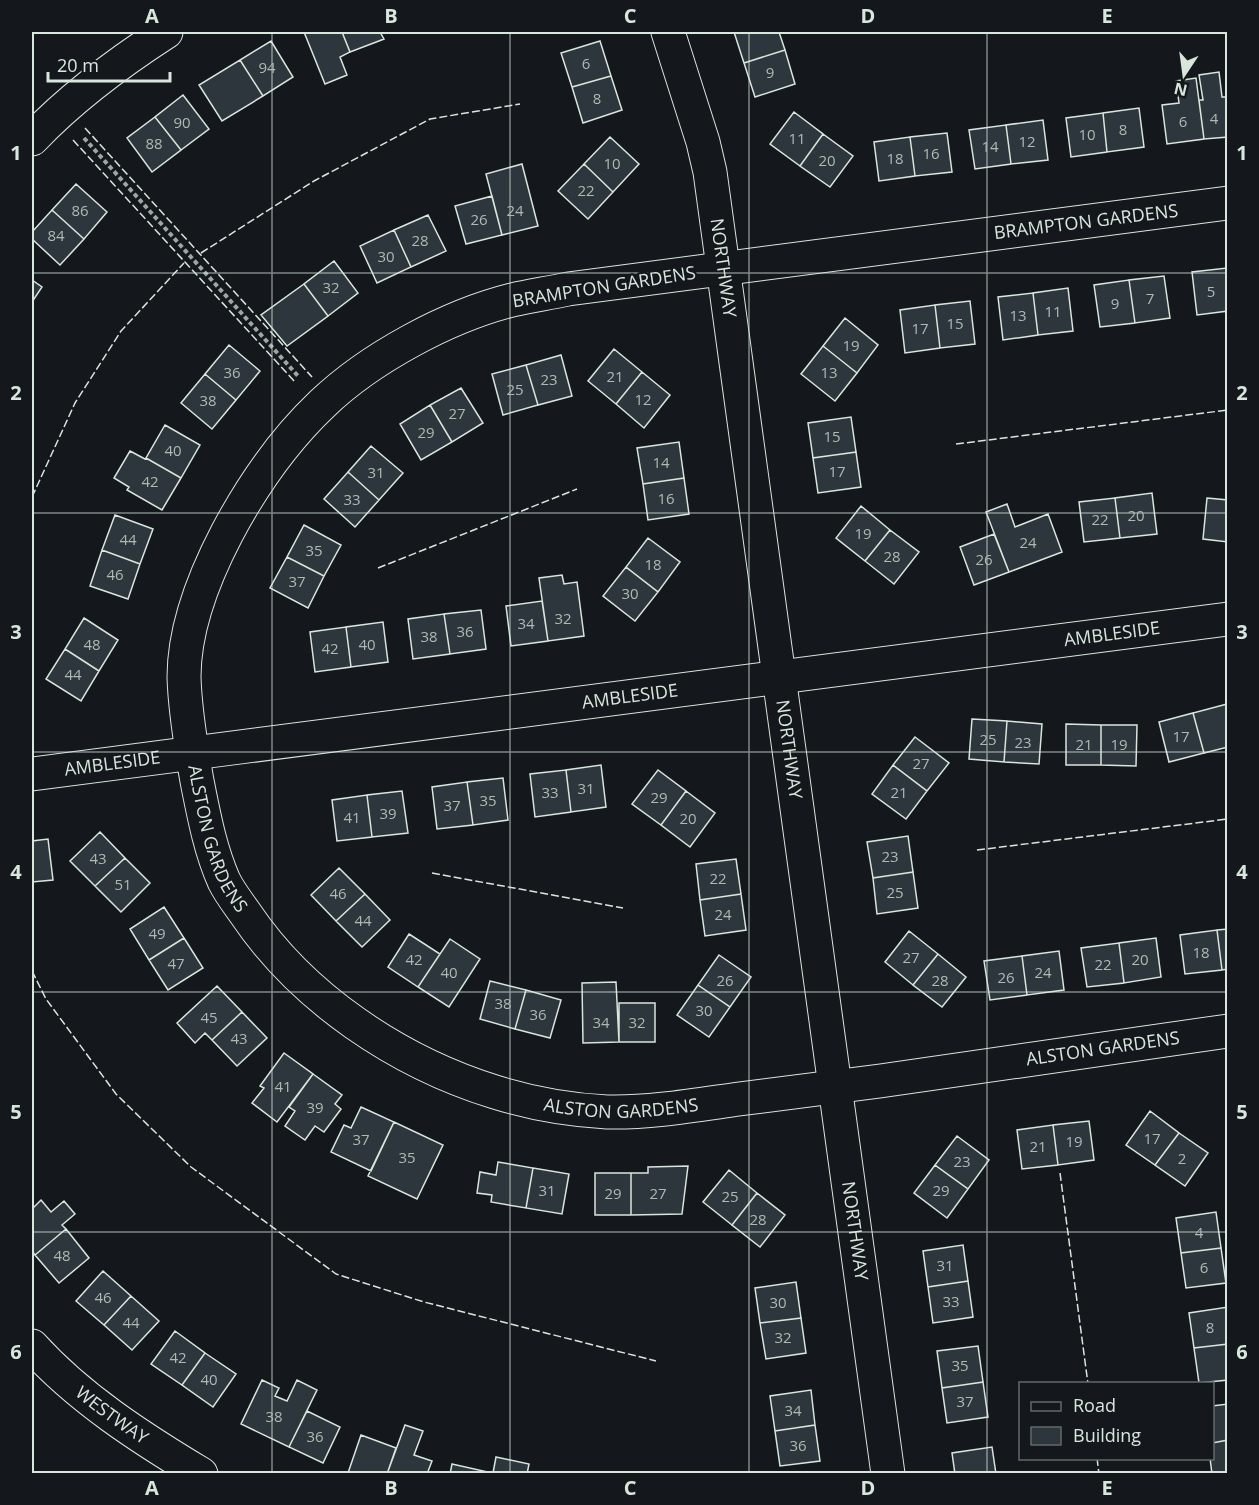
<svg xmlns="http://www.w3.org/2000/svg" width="1259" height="1505" viewBox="0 0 1259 1505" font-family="'Open Sans',sans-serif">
<rect width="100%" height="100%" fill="#14181c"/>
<path fill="#2c363c" stroke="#d8e6dc" stroke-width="1.5" d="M304,32H342L350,52L340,57L347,75L325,84Z
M342,32H380L384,39L350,52Z
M734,32H779L785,50L744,63Z
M271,41L293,77L263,96L240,60Z
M600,41L611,76L572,87L561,53Z
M785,50L795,84L755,97L744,63Z
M240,60L263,96L222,121L199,85Z
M1219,72L1222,97H1228V137L1204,139L1199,100H1203L1199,75Z
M611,76L622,110L583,123L572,87Z
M1196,78L1204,139L1167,144L1162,105L1179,103L1176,81Z
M183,95L209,129L181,150L155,117Z
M1139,108L1144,147L1107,152L1103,113Z
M794,112L823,134L800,166L770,144Z
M1103,113L1107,152L1071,157L1066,118Z
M155,117L181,150L152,172L127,138Z
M1043,120L1048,160L1011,164L1006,125Z
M1006,125L1011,164L975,169L969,130Z
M947,133L952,172L915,176L910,137Z
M823,134L853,156L830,187L800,166Z
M610,137L639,164L613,192L584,164Z
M910,137L915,176L879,181L874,142Z
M522,164L538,226L502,235L486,174Z
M584,164L613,192L588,219L558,191Z
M76,184L107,212L84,239L52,210Z
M492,196L502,235L466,244L455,206Z
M52,210L84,239L60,265L32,239V232Z
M428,215L446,251L411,267L394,230Z
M394,230L411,267L377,283L360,246Z
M334,261L358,293L328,316L304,284Z
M1227,268L1228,311L1197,315L1192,272Z
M1164,276L1170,318L1135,323L1129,280Z
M32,280L42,287L32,302Z
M1129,280L1135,323L1100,327L1094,285Z
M304,284L328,316L287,346L261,315Z
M1068,288L1073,331L1038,335L1033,293Z
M1033,293L1038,335L1003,340L998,297Z
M970,301L975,344L940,348L935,305Z
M935,305L940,348L905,353L900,310Z
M845,318L878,345L857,373L823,346Z
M229,345L260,371L236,400L205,374Z
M823,346L857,373L835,401L801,374Z
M614,349L642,372L616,404L588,381Z
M561,355L572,396L538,405L526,365Z
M526,365L538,405L503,415L492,374Z
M642,372L670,395L644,428L616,404Z
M205,374L236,400L212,429L181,403Z
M461,388L483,423L452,442L430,405Z
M430,405L452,442L421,460L400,424Z
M851,417L856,452L813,458L808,423Z
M165,425L200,445L181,478L146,458Z
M679,442L684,478L643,484L637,448Z
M371,446L403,473L379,500L348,472Z
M130,451L145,459L146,458L181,478L162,510L127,490L129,487L114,478Z
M856,452L861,487L818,493L813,458Z
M348,472L379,500L355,527L324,499Z
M684,478L689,514L648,520L643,484Z
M1152,493L1157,534L1120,538L1115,498Z
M1115,498L1120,538L1084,542L1079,502Z
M1207,498L1228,500V542L1203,539Z
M1007,504L1015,527L1048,514L1062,552L1009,572L986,512Z
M861,506L890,530L865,561L836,538Z
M115,515L153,529L140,564L102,550Z
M304,525L341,545L324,576L287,557Z
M890,530L919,552L894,584L865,561Z
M994,534L1009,572L974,585L960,547Z
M648,538L680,562L658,592L626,567Z
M102,550L140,564L128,599L90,586Z
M287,557L324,576L308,608L270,588Z
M626,567L658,592L635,621L603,596Z
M562,575L564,584L577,582L584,636L548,641L539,578Z
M542,601L548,641L511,646L506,606Z
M481,610L486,649L450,654L444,614Z
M444,614L450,654L413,659L408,619Z
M84,618L118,640L99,671L65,649Z
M383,622L388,662L351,667L346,627Z
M346,627L351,667L315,672L310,632Z
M65,649L99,671L81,701L46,679Z
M1227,704L1228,747L1204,753L1193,713Z
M1193,713L1204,753L1169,762L1159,722Z
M972,719L1007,721L1004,762L969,759Z
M1007,721L1042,724L1039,764L1004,762Z
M1066,724L1101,725V765H1066Z
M1101,725H1137L1136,766L1101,765Z
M915,737L949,763L927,791L893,765Z
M601,765L606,807L571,812L566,770Z
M893,765L927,791L906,819L872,794Z
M566,770L571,812L535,817L530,774Z
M658,770L686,791L661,825L632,804Z
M503,778L508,820L473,825L467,782Z
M467,782L473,825L437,829L432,787Z
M402,791L408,833L372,837L367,795Z
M686,791L715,813L690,847L661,825Z
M367,795L372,837L337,841L332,800Z
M100,832L125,858L95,886L70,861Z
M908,836L913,872L873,878L867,842Z
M48,839L53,880L32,882V841Z
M125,858L150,883L121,912L95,886Z
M736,859L741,894L700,900L696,864Z
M339,868L365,894L336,921L311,895Z
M913,872L918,908L877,914L873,878Z
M365,894L390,920L362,947L336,921Z
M741,894L746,930L705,936L700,900Z
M164,907L184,938L149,960L130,929Z
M1228,929V969L1222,970L1217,930Z
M1217,930L1222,970L1185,974L1180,935Z
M909,931L938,954L913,985L885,962Z
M409,934L440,954L418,987L388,967Z
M184,938L203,968L168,990L149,960Z
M1156,938L1161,977L1124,983L1119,943Z
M450,939L480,959L449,1007L418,987Z
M1119,943L1124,983L1087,987L1081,948Z
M1059,951L1064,990L1027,995L1022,956Z
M938,954L966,977L942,1007L913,985Z
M719,955L751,977L730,1007L698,985Z
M1022,956L1027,995L990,1000L984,961Z
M490,981L526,990L515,1029L480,1019Z
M616,982L619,1042L583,1043L582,983Z
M698,985L730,1007L709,1037L677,1015Z
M217,986L242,1012L212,1040L205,1033L195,1043L177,1023Z
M526,990L561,1000L550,1038L515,1029Z
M619,1003H655V1042H619Z
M242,1012L267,1038L237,1066L212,1040Z
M284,1053L313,1074L277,1122L252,1103L264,1088L260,1086Z
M313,1074L342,1095L335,1104L341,1109L324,1132L315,1126L305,1140L285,1126L295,1111L289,1107Z
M361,1107L394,1122L371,1171L331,1152L344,1125L351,1128Z
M1150,1111L1179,1133L1155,1165L1126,1145Z
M1089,1121L1094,1160L1058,1165L1053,1125Z
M394,1122L443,1145L417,1199L368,1176Z
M1053,1125L1058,1165L1022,1169L1017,1130Z
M1179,1133L1208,1153L1185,1186L1155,1165Z
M957,1136L989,1160L968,1189L935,1165Z
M498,1162L533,1168L526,1208L491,1202L492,1195L477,1193L480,1172L496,1175Z
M935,1165L968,1189L947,1218L914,1193Z
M688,1166L682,1214L631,1215V1173H648V1167Z
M533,1168L569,1174L562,1214L526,1208Z
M729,1170L757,1193L732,1225L703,1202Z
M595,1173H631V1215H595Z
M757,1193L785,1215L760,1247L732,1225Z
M41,1200L51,1212L64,1201L75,1214L62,1225L66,1229L35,1255L32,1251V1209Z
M1216,1212L1221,1248L1181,1253L1176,1218Z
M66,1229L89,1258L59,1283L35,1255Z
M963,1245L968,1281L928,1287L923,1251Z
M1221,1248L1226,1283L1186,1288L1181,1253Z
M103,1271L131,1296L104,1325L76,1301Z
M968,1281L973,1317L933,1323L928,1287Z
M796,1282L801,1318L760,1323L755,1288Z
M131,1296L159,1321L132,1350L104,1325Z
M1228,1307V1344L1194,1348L1189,1313Z
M801,1318L806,1353L766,1359L760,1323Z
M175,1331L205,1353L182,1385L151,1364Z
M1228,1344V1380L1199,1383L1194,1348Z
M978,1346L983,1382L942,1388L937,1351Z
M205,1353L236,1374L213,1407L182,1385Z
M262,1380L279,1388L275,1396L287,1401L297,1380L317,1390L289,1447L241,1424Z
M983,1382L988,1417L947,1423L942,1388Z
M811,1390L815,1425L775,1431L770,1396Z
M1228,1404V1440L1212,1443V1406Z
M307,1411L340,1427L323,1463L289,1447Z
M405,1425L423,1431L414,1455L432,1461L427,1474H387Z
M815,1425L820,1461L780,1466L775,1431Z
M361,1435L396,1448L387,1474L348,1473Z
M1228,1440V1474H1212L1210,1458H1212V1443Z
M992,1447L996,1474H955L952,1453Z
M496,1457L529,1464L527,1474H488L493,1473Z
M452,1464L488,1472V1474H450Z"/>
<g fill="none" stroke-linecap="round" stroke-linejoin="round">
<defs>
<g id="minor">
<path id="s1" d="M668,32L703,142L710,172L888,1474"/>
<path d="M32,139C72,97 118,63 166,32"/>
<path id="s2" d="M1228,203L568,289C549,293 530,296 512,300C448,316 370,358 322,404C283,441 252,486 227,533C204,577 184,627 184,677C185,711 191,747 197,781C204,816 210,849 224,881C230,893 238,903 245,913C302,998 398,1062 495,1092C530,1103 570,1110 607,1112C650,1113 696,1105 739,1099C786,1093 833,1087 880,1081C996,1064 1112,1047 1228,1031"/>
<path id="s3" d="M32,774L1228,619"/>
<path id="s4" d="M32,1346C79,1398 141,1438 201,1474"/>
</g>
</defs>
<use href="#minor" stroke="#d8e6dc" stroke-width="35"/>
<path stroke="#9da8a2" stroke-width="4" stroke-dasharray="4.5 3" stroke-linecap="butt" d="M84,138L298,376"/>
<use href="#minor" stroke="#14181c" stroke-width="33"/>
<path stroke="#d8e6dc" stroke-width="1.5" stroke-dasharray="8 3" stroke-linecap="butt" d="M85,128L312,377
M73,140L295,382
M201,253L314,181L430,119L520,104
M956,444L1228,410
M32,497L75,403L121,331L184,263
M378,568L577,489
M977,850L1228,819
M432,873L623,908
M32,971L46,999L116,1094L191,1167L336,1274L424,1302L656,1361
M1060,1173L1088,1384
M1097,1458L1099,1474"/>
</g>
<path fill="none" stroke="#d8e6dc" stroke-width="1.5" stroke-opacity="0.55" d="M272,32V1474M510,32V1474M749,32V1474M987,32V1474M32,273H1228M32,513H1228M32,752H1228M32,992H1228M32,1232H1228"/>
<g text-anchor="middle" stroke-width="4.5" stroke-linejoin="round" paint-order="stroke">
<g font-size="15" fill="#adbab4">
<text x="586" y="69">6</text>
<text x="267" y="73">94</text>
<text x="770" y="78">9</text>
<text x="597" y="104">8</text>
<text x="1214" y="124">4</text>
<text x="1183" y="127">6</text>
<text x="182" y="128">90</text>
<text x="1123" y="135">8</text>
<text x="1087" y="140">10</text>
<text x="797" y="144">11</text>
<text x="1027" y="147">12</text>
<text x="154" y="149">88</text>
<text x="990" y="152">14</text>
<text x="931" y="159">16</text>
<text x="895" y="164">18</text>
<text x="827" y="166">20</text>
<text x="612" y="169">10</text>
<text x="586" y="196">22</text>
<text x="80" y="216">86</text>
<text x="515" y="216">24</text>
<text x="479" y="225">26</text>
<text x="56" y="241">84</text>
<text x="420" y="246">28</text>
<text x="386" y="262">30</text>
<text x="331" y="293">32</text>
<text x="1211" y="297">5</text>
<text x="1150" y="304">7</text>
<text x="1115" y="309">9</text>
<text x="1053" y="317">11</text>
<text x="1018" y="321">13</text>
<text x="955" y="329">15</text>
<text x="920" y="334">17</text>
<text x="851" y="351">19</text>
<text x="232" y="378">36</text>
<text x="829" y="378">13</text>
<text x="615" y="382">21</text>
<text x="549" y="385">23</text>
<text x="515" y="395">25</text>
<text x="643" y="405">12</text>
<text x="208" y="406">38</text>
<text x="457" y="419">27</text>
<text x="426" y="438">29</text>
<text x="832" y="442">15</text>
<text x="173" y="456">40</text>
<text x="661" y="468">14</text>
<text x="837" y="477">17</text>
<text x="376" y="478">31</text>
<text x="150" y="487">42</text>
<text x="666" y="504">16</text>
<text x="352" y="505">33</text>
<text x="1136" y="521">20</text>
<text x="1100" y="525">22</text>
<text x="863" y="539">19</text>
<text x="128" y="545">44</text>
<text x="1028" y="548">24</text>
<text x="314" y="556">35</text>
<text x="892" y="562">28</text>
<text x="984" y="565">26</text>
<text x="653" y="570">18</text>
<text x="115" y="580">46</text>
<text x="297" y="587">37</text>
<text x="630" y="599">30</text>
<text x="563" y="624">32</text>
<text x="526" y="629">34</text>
<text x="465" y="637">36</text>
<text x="429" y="642">38</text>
<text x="92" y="650">48</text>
<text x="367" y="650">40</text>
<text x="330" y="654">42</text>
<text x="73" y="680">44</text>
<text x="1181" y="742">17</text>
<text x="988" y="745">25</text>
<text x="1023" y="748">23</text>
<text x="1084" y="750">21</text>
<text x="1119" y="750">19</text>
<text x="921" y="769">27</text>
<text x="586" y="794">31</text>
<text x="550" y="798">33</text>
<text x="899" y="798">21</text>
<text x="659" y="803">29</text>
<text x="488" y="806">35</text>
<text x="452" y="811">37</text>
<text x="388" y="819">39</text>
<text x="352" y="823">41</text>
<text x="688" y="824">20</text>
<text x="890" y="862">23</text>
<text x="98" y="864">43</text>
<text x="718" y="884">22</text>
<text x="123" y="890">51</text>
<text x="895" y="898">25</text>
<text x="338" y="899">46</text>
<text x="723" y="920">24</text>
<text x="363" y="926">44</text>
<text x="157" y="939">49</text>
<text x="1201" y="958">18</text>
<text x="911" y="963">27</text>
<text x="414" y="965">42</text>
<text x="1140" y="965">20</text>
<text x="176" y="969">47</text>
<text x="1103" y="970">22</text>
<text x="449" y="978">40</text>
<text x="1043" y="978">24</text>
<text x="1006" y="983">26</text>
<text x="725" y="986">26</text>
<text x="940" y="986">28</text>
<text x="503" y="1009">38</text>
<text x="704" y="1016">30</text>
<text x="538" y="1020">36</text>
<text x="209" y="1023">45</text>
<text x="601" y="1028">34</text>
<text x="637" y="1028">32</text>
<text x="239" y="1044">43</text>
<text x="283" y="1092">41</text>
<text x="315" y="1113">39</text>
<text x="1152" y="1144">17</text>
<text x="361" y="1145">37</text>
<text x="1074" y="1147">19</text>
<text x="1038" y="1152">21</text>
<text x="407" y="1163">35</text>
<text x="1182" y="1164">2</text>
<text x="962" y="1167">23</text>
<text x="547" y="1196">31</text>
<text x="941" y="1196">29</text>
<text x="613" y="1199">29</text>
<text x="658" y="1199">27</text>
<text x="730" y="1202">25</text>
<text x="758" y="1225">28</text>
<text x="1199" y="1238">4</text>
<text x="62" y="1261">48</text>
<text x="945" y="1271">31</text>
<text x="1204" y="1273">6</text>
<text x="103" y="1303">46</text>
<text x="951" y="1307">33</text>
<text x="778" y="1308">30</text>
<text x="131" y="1328">44</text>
<text x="1210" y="1333">8</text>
<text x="783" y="1343">32</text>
<text x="178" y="1363">42</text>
<text x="960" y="1371">35</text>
<text x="209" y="1385">40</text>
<text x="965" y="1407">37</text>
<text x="793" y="1416">34</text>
<text x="274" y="1422">38</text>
<text x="315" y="1442">36</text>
<text x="798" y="1451">36</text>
</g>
<g font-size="18" fill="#d8e6dc" stroke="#14181c">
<text transform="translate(1086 222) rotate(-7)" y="6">BRAMPTON GARDENS</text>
<text dy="6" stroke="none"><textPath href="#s1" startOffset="243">NORTHWAY</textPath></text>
<text transform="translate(604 287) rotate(-9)" y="6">BRAMPTON GARDENS</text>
<text dy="6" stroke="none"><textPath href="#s3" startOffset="1089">AMBLESIDE</textPath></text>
<text dy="6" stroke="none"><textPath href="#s3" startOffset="603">AMBLESIDE</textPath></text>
<text dy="6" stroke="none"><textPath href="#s1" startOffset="729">NORTHWAY</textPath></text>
<text dy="6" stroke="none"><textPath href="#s3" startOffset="81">AMBLESIDE</textPath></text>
<text dy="6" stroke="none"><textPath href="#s2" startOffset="1420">ALSTON GARDENS</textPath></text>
<text dy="6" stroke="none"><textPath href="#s2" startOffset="2428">ALSTON GARDENS</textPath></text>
<text dy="6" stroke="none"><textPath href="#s2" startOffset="1942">ALSTON GARDENS</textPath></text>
<text dy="6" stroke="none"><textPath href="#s1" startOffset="1215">NORTHWAY</textPath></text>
<text dy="6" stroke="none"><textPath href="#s4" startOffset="106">WESTWAY</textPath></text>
</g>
</g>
<rect width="1259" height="1505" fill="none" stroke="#14181c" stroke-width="66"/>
<rect x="1019" y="1382" width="195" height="78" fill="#14181c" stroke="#626a69" stroke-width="1.5"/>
<rect x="1031" y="1402" width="30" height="9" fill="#14181c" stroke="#626a69" stroke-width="1.5"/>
<text x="1073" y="1412" font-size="18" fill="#d8e6dc">Road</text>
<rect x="1031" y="1427" width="30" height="18" fill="#2c363c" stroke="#626a69" stroke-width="1.5"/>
<text x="1073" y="1442" font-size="18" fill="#d8e6dc">Building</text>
<g transform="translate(1184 75) rotate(193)" stroke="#14181c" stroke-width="4.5" paint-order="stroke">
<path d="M0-4.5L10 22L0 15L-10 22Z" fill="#d8e6dc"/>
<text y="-9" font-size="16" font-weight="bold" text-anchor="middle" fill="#d8e6dc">N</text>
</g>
<path d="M48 72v9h122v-9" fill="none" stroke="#d8e6dc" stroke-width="3"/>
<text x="57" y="72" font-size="18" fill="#d8e6dc" stroke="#14181c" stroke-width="4.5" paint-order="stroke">20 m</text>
<rect x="33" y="33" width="1193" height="1439" fill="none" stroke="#d8e6dc" stroke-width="2"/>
<g font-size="20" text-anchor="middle" font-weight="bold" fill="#d8e6dc">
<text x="152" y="23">A</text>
<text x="391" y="23">B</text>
<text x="630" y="23">C</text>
<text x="868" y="23">D</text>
<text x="1107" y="23">E</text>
<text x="16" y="160">1</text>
<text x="1242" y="160">1</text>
<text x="16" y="400">2</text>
<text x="1242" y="400">2</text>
<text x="16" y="639">3</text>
<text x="1242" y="639">3</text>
<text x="16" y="879">4</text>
<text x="1242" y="879">4</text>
<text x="16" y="1119">5</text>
<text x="1242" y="1119">5</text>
<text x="16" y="1359">6</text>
<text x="1242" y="1359">6</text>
<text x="152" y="1495">A</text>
<text x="391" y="1495">B</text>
<text x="630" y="1495">C</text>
<text x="868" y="1495">D</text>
<text x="1107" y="1495">E</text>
</g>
</svg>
